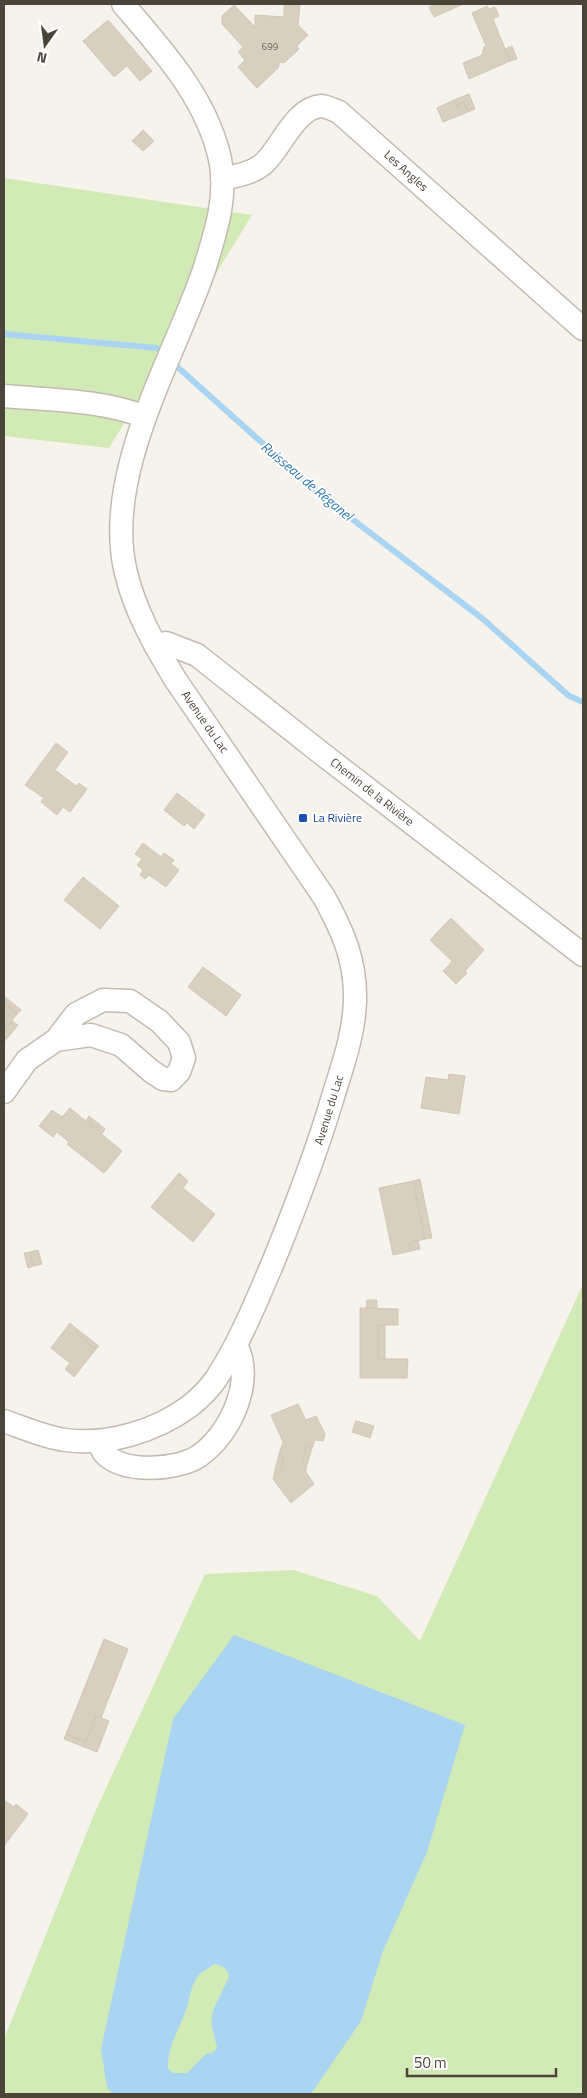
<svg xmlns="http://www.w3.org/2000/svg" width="587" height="2098" viewBox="0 0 587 2098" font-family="'Titillium Web',sans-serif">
<rect width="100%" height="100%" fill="#f6f3ec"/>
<path fill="#d2eab5" d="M4,178L252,215L109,448L4,436Z
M583,1284V2094H4V2039L95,1812L205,1574L293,1570L377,1596L420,1641Z"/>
<path fill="#a9d4f2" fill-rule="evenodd" d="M234,1635L465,1725L427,1852L383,1951L361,2021L311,2094H112L107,2087L101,2049L173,1719ZM214,1964C223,1966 227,1968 229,1977L214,2008L211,2021L217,2048L212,2053L206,2054L187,2073H174L168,2069C167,2048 178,2031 185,2013C190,2001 190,1986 198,1976C202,1971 210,1968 214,1964Z"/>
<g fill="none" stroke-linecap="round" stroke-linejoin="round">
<path stroke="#a9d4f2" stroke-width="6" d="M4,334L157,348L164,355
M172,362L318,493L483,619L569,696L583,702"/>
</g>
<path fill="#d8cfc1" stroke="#d3c7b4" d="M284,4H300L298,25L308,35L297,46L299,49L284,63L280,62L278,68L257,88L238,67L245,60L238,52L243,47L222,24V16L234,5L255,27V15L284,17Z
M436,4H460L461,5L434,17L429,7Z
M487,6L489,9L495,7L499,16L493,19L510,61L469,79L463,63L482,55L484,47L486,46L472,13Z
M108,20L152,71L140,81L127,66L114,77L83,41Z
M512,46L517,59L510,61L505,49Z
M469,94L475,109L468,112L464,102L456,106L454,100Z
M454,100L456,106L464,102L468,112L443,122L437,108Z
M143,130L154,141L143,151L132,141Z
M56,743L68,752L55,770L76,786L79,783L87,789L70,812L63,807L57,815L41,802L44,798L25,785Z
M177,793L205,815L194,829L187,823L184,826L164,810Z
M143,843L161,857L164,853L174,860L171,864L179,870L166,887L149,875L145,879L140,875L143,870L137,865L142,859L135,854Z
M83,877L119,906L100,929L64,900Z
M451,918L484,950L465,971L467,973L461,979L448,966L452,961L430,940Z
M448,966L461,979L456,984L443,971Z
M203,967L241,995L226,1016L188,987Z
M4,996L21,1010L17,1014L4,1003Z
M4,1003L17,1014L4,1031Z
M12,1021L18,1025L4,1042V1031Z
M449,1074L465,1076L459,1114L421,1108L426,1077L448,1080Z
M70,1108L122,1151L104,1173L67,1144L69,1142L57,1132L53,1137L39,1126L52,1110L62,1117Z
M89,1116L105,1129L102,1134L86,1121Z
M179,1173L188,1181L183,1188L215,1214L193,1242L151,1207Z
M420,1179L432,1238L425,1239L413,1181Z
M413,1181L425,1239L409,1243L411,1251L393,1255L379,1188Z
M418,1240L420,1249L411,1251L409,1243Z
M38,1250L42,1264L33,1266L30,1252Z
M30,1252L33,1266L28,1268L24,1253Z
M367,1300H377V1308H366Z
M360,1308L398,1309V1325H378V1359H408L407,1378H360Z
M70,1323L78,1330L76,1333L96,1349L74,1377L65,1369L70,1363L51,1348Z
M378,1325H385V1359H378Z
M78,1330L99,1346L96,1349L76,1333Z
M298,1404L306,1420L316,1416L325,1434L323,1441L315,1440L313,1445L306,1447L302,1462L306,1468V1472L314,1484L291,1503L273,1479L275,1470L281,1469L284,1458L279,1454L283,1442L271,1415Z
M356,1421L374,1426L370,1438L352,1432Z
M313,1445L306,1468L302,1462L306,1447Z
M279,1454L284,1458L281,1469L275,1470Z
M104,1639L128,1649L101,1718L96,1716L86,1742L66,1734Z
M96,1716L109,1721L97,1752L64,1739L66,1734L86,1742Z
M4,1800L14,1807L16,1804L28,1814L4,1846Z"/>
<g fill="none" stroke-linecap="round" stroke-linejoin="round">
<defs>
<path id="minor" d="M222,179C235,176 250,174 262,165C280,151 294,108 321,106C326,106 334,110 339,112L583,329
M4,396C49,400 103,400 145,417
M155,645L166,643L197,655L321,753L583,955
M4,1092L27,1060L56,1040L76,1014L103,1000L130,1001L159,1021L179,1042L184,1058L179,1072L171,1080L163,1079L151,1071L121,1045L91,1035L56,1040
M4,1421C24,1428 44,1437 65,1440C108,1446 156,1431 190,1406C200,1398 209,1389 216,1379C240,1342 257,1300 274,1260C295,1208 315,1157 331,1103C341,1070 354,1036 355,1001C356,960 343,932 324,897L175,679C155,646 135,611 126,573C102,476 173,360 204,270C215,235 228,196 220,159C206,97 163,51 123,4
M98,1441C100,1445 102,1451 105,1454C125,1474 178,1470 199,1456C231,1434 255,1380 236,1345"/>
</defs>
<use href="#minor" stroke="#c2bbae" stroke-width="25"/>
<use href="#minor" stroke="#fff" stroke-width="22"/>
</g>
<rect fill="#1a4fb4" stroke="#fff" stroke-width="2" x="298" y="813" width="10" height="10" rx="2.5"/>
<g text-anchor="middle" stroke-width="4" stroke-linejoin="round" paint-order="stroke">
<g font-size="10" fill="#6e675b">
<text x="270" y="50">699</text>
</g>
<g font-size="12" fill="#4b4439" stroke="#fff">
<text transform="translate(406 171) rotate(42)" y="4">Les Angles</text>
<text transform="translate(205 722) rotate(55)" y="4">Avenue du Lac</text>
<text transform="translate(372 792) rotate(38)" y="4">Chemin de la Rivière</text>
<text transform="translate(329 1110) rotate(-73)" y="4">Avenue du Lac</text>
</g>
<g font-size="12" fill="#164399" stroke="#fff" text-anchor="start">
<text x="313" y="822">La Rivière</text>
</g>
<g font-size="14" font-style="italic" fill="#2e7ab2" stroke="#fff">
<text transform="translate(307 481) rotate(40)" y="5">Ruisseau de Réganel</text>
</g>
</g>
<rect width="587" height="2098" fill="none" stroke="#4b4439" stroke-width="10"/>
<g transform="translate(45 45) rotate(194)" stroke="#ffffff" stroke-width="4" paint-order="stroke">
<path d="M0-4L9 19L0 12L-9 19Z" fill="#4b4439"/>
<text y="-8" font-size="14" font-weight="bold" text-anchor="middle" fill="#4b4439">N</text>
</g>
<path d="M407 2068v8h149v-8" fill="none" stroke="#4b4439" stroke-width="2.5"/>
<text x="414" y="2068" font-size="15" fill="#4b4439" stroke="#ffffff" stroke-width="4" paint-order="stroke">50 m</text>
</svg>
